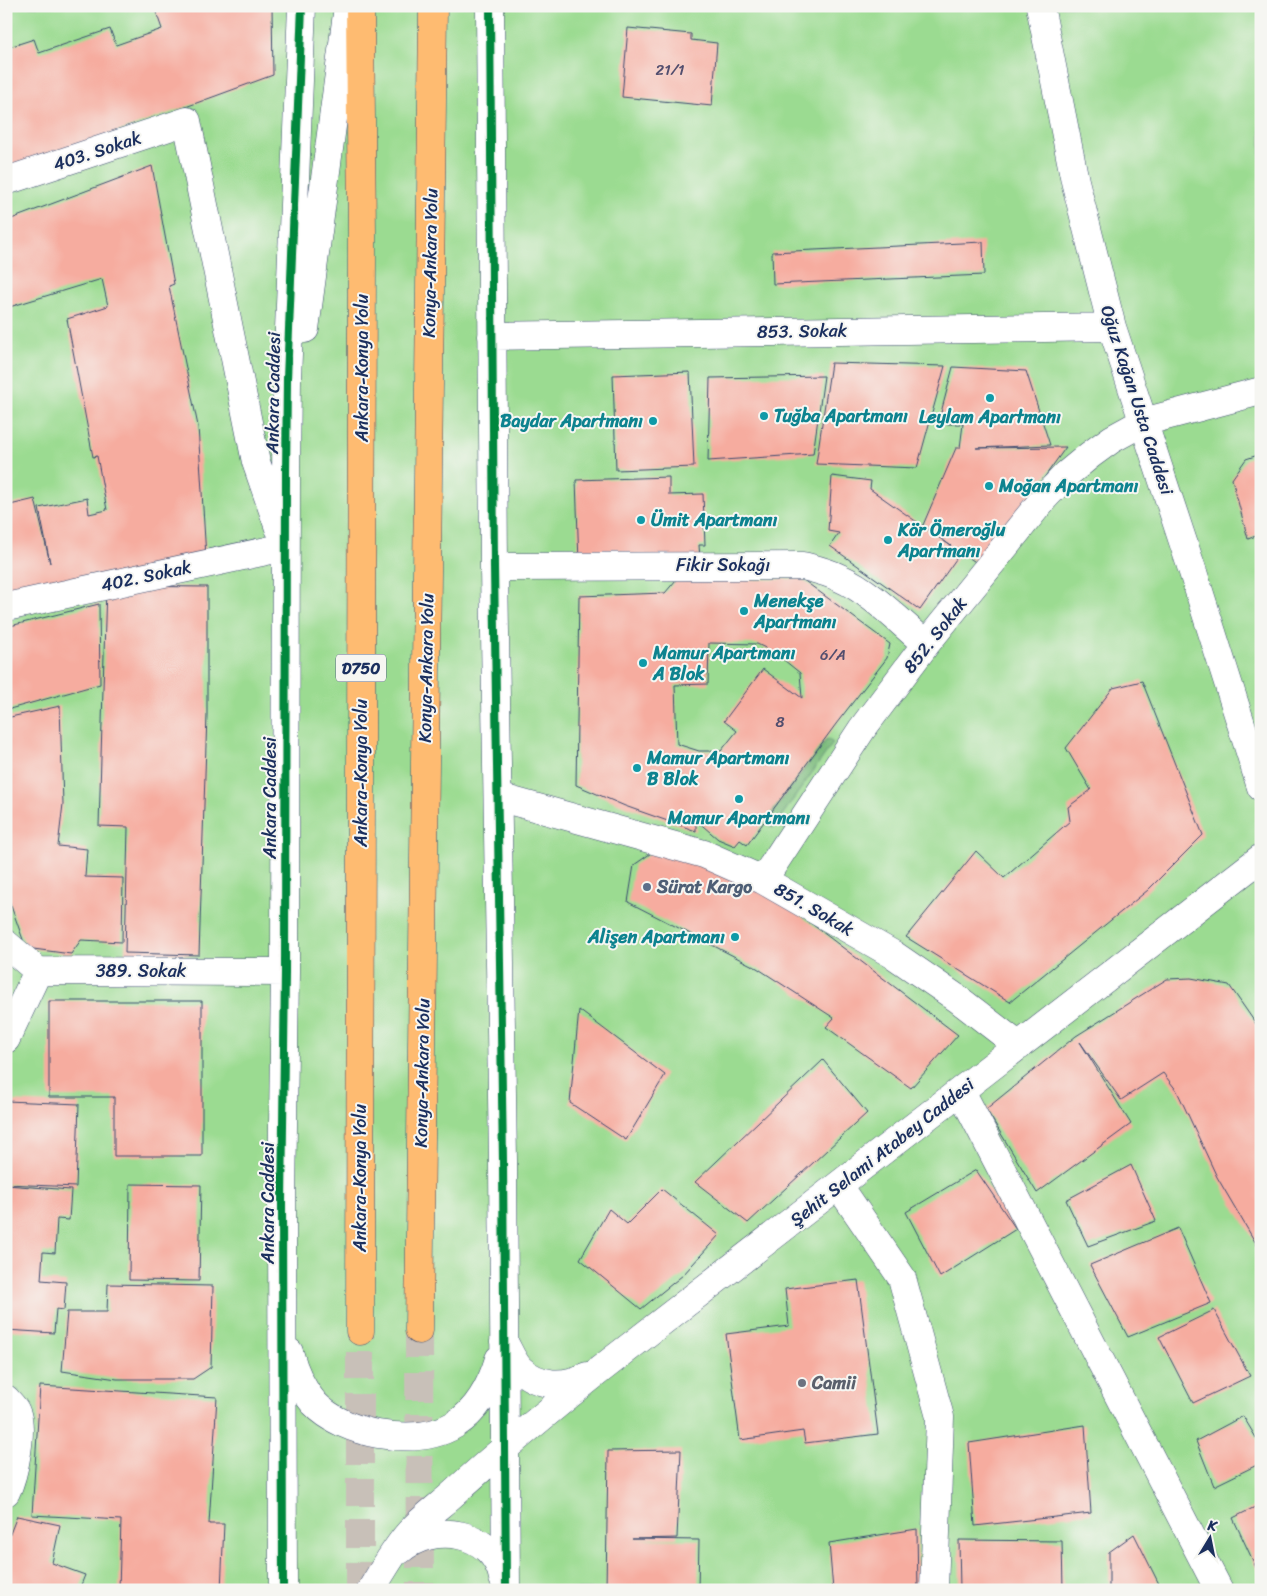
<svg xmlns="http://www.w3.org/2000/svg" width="1267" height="1596" viewBox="0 0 1267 1596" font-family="Sriracha,sans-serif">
<rect width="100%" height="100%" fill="#f6f6f2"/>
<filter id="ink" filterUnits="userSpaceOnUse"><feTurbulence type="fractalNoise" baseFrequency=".02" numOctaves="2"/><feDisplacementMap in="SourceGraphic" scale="10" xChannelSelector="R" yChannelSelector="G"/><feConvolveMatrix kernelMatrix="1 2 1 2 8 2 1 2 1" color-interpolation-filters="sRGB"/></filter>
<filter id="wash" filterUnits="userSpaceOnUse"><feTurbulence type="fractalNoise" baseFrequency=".0096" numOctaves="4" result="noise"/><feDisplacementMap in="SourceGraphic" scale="20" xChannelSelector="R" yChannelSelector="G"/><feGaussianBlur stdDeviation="1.12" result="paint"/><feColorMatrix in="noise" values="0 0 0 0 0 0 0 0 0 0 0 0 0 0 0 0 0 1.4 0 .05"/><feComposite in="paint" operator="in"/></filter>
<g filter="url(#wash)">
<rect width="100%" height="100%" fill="#f3e4ce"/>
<path fill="#9bdb91" stroke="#5b8578" d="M6,6H1261V1590H6Z"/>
<path fill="#7cbb7b" stroke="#4c756c" d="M827,739L833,743L773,828L765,822Z"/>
<g id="blocks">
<path fill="#f6ac9f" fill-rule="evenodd" d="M154,6H272L273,75L8,172L6,168V48L34,39L39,53L110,29L116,45L162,29Z
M628,28L691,34V40L717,43L712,106L622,97Z
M152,166L174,284L169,286L198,426L206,557L6,600V506L35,499L50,563L39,508L87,498L89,514L107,510L97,456L93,457L67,319L108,306L102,279L6,308V221Z
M983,242L984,275L773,284L772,252Z
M831,363L945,366L917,468L816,464Z
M953,367L1026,371L1050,445L976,448L1066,447L981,566L961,552L920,610L830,546L839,533L828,531L832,476L871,481L870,489L951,546L923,525L956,448H960L963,424H938Z
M690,372L694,467L616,470L613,375Z
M824,376L813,454L708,461L710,378Z
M1261,454V534L1248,539L1232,479L1246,459Z
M669,477V495L703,494L705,545H699L700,558L579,562L576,480Z
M802,579L890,644L887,658L836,724L747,845L740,840L735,846L718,839L696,820V831L625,806L576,785L579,596L665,593L676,580ZM709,643L757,644L774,652L800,673L802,698L763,669L724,721L737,731L721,751H699L677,744L675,685L708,684Z
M106,586L207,587V715L199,955L125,953L128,827L99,826Z
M99,604L100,684L6,710V627Z
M1142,681L1203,835L1148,890L1010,1002L906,937L976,851L1004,878L1070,821L1068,807L1091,790L1066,748L1113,688Z
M60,706L63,804L58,846L87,849L85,877L123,878L122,942L81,940L71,954L26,948L6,892V718Z
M657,849L754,886L788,906L958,1035L911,1088L826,1027L834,1018L757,968L628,902L634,865Z
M1191,978L1229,985L1261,1031V1252L1217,1177L1177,1091L1163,1073L1121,1100L1080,1042L1131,1124L1037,1193L986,1109L1076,1036L1167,979Z
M49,1001H202V1156H114V1097H49Z
M579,1010L665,1075L626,1140L570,1103Z
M823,1060L867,1113L748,1223L695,1182Z
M6,1101L79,1104L76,1187L6,1184Z
M1131,1165L1156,1221L1088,1246L1066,1200Z
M976,1170L1016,1229L940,1277L906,1212Z
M130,1184L201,1185L199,1281L129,1280Z
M6,1185L71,1190L69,1220L57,1219L55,1253L43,1252L41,1280L66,1282L64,1310L56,1309L54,1333L6,1330Z
M662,1189L719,1235L683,1275L641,1309L580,1259L609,1209L627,1224Z
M1178,1228L1211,1303L1128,1337L1090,1265Z
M858,1280L878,1434L805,1443L803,1431L740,1440L726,1334L789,1326L785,1289Z
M108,1284L213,1286L211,1367L193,1379H117L62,1371L67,1312H107Z
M1214,1310L1250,1376L1193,1403L1159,1337Z
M40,1386L217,1397L209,1524H224L221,1590H119L121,1520L32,1515Z
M1243,1416L1261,1446V1463L1214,1486L1196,1441Z
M1085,1425L1091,1513L975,1526L969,1443Z
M681,1450L677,1538L632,1539L699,1540L698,1590H606L608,1451Z
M1261,1504V1578L1233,1518Z
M17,1516L60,1525L52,1563L85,1575L79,1590H6V1544Z
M917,1529L918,1590H833L829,1543Z
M1134,1534L1162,1590H1109V1552Z
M959,1540L1062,1541L1063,1590H960Z"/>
</g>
</g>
<g filter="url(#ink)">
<use href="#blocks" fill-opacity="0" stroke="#3b4a6f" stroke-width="1"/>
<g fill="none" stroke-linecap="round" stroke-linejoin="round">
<path stroke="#c8c0b8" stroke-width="28" stroke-dasharray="28 14" stroke-linecap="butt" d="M419,1330L420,1590
M360,1590V1331"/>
<defs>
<path id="minor" d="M490,6L494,567L503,1161L506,1590
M1040,6L1075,181L1112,327L1192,569L1261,787
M6,181L187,121L256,462L279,528
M305,329L348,6
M492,336L1112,327
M494,567L803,566C815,569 828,572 840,578C870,591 901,623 926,644
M6,607L285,547
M498,797L704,854L763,880L894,955L958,999L1019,1046
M763,880L862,729L926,644L1045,497L1067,474L1090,455L1112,439L1143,422L1261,391
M6,944L38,971L285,972
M6,1039L38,971
M961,1091L1219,1590
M839,1186L902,1278L940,1417L934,1590
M504,1342C509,1351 513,1362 520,1369C539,1387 565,1387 587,1376
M289,1352C294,1371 301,1388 314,1403C330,1420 355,1430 378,1434C442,1445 480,1422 499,1359
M6,1399C9,1403 14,1407 16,1412C24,1429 14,1476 6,1492
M400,1550C434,1521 494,1531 503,1578
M283,1590L282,1202L285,972L286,474L287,379L302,6
M371,1590C383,1570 394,1550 409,1533C423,1517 440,1506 455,1492C502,1449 551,1409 601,1369L1261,858"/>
<path id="highway" d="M419,1330L433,6
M360,1331L362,236L360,6"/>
</defs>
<use href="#minor" stroke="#3b4a6f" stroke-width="29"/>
<use href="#highway" stroke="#3b4a6f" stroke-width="29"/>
<use href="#minor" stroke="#fff" stroke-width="28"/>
<use href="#highway" stroke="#febb71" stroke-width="28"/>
<defs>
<path id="cycleway" d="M490,6L494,567L503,1161L506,1590
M283,1590L282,1202L285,972L286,474L287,379L302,6"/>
</defs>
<use href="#cycleway" stroke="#f6f6f2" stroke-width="11"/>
<use href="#cycleway" stroke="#00873e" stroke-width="8"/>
</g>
</g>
<g fill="#0f9aa8" stroke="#f6f6f2" stroke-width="2">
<circle cx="990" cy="398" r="5"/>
<circle cx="764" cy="416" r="5"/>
<circle cx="653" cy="421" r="5"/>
<circle cx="989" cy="486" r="5"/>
<circle cx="641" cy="520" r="5"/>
<circle cx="888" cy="540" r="5"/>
<circle cx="744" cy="611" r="5"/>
<circle cx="643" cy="663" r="5"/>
<circle cx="637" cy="768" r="5"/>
<circle cx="739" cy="799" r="5"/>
<circle cx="735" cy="937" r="5"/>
</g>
<circle fill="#5c6f8a" stroke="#f6f6f2" stroke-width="2" cx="647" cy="887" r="5"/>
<circle fill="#6b7280" stroke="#f6f6f2" stroke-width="2" cx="802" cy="1383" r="5"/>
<g text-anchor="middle" stroke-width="4" stroke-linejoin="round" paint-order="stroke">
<g font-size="15" fill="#524e6e">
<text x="670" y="75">21/1</text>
<text x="833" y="660">6/A</text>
<text x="780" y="727">8</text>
</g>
<rect fill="#f6f6f2" stroke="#5d6b8a" stroke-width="1" x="336" y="654.5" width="50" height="27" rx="4"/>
<g font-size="16" font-weight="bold" fill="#1b2f5e">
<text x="361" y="674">D750</text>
</g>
<g font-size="18" fill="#1b2f5e" stroke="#f6f6f2">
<text transform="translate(97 151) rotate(-18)" y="6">403. Sokak</text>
<text transform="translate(430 263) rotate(-89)" y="6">Konya-Ankara Yolu</text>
<text transform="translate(802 331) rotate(-1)" y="6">853. Sokak</text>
<text transform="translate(362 368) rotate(-90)" y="6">Ankara-Konya Yolu</text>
<text transform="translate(273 393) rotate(-89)" y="6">Ankara Caddesi</text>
<text transform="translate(1137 400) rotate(72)" y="6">Oğuz Kağan Usta Caddesi</text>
<text x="723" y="571">Fikir Sokağı</text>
<text transform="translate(146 576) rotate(-12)" y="6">402. Sokak</text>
<text transform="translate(935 635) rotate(-52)" y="6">852. Sokak</text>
<text transform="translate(426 668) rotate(-89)" y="6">Konya-Ankara Yolu</text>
<text transform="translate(361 773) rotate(-90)" y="6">Ankara-Konya Yolu</text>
<text transform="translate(270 798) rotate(-90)" y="6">Ankara Caddesi</text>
<text transform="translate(814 909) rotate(30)" y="6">851. Sokak</text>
<text x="141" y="977">389. Sokak</text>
<text transform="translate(422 1073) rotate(-89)" y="6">Konya-Ankara Yolu</text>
<text transform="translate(882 1152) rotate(-38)" y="6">Şehit Selami Atabey Caddesi</text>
<text transform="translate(360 1178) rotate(-90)" y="6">Ankara-Konya Yolu</text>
<text transform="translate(268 1203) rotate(-90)" y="6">Ankara Caddesi</text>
</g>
<g font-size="18" font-weight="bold" fill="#0d838f" stroke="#f6f6f2" text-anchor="start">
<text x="774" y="422">Tuğba Apartmanı</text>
<text x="990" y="423" text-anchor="middle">Leylam Apartmanı</text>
<text x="643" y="427" text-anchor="end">Baydar Apartmanı</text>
<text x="999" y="492">Moğan Apartmanı</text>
<text x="651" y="526">Ümit Apartmanı</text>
<text x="898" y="536">Kör Ömeroğlu<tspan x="898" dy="21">Apartmanı</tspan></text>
<text x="754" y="607">Menekşe<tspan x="754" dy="21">Apartmanı</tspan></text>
<text x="653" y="659">Mamur Apartmanı<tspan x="653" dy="21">A Blok</tspan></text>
<text x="647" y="764">Mamur Apartmanı<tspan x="647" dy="21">B Blok</tspan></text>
<text x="739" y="824" text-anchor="middle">Mamur Apartmanı</text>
<text x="725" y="943" text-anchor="end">Alişen Apartmanı</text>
</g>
<g font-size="18" font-weight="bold" fill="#4e5e75" stroke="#f6f6f2" text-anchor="start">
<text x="657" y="893">Sürat Kargo</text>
</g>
<g font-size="18" font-weight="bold" fill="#5b616d" stroke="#f6f6f2" text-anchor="start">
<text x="812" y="1389">Camii</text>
</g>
</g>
<rect width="1267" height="1596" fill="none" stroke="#f6f6f2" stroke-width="25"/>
<g transform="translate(1210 1538) rotate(10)" stroke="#f6f6f2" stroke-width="4" paint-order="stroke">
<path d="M0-4L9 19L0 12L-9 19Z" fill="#1b2f5e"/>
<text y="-8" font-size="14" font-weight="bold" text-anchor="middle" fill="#1b2f5e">K</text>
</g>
</svg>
